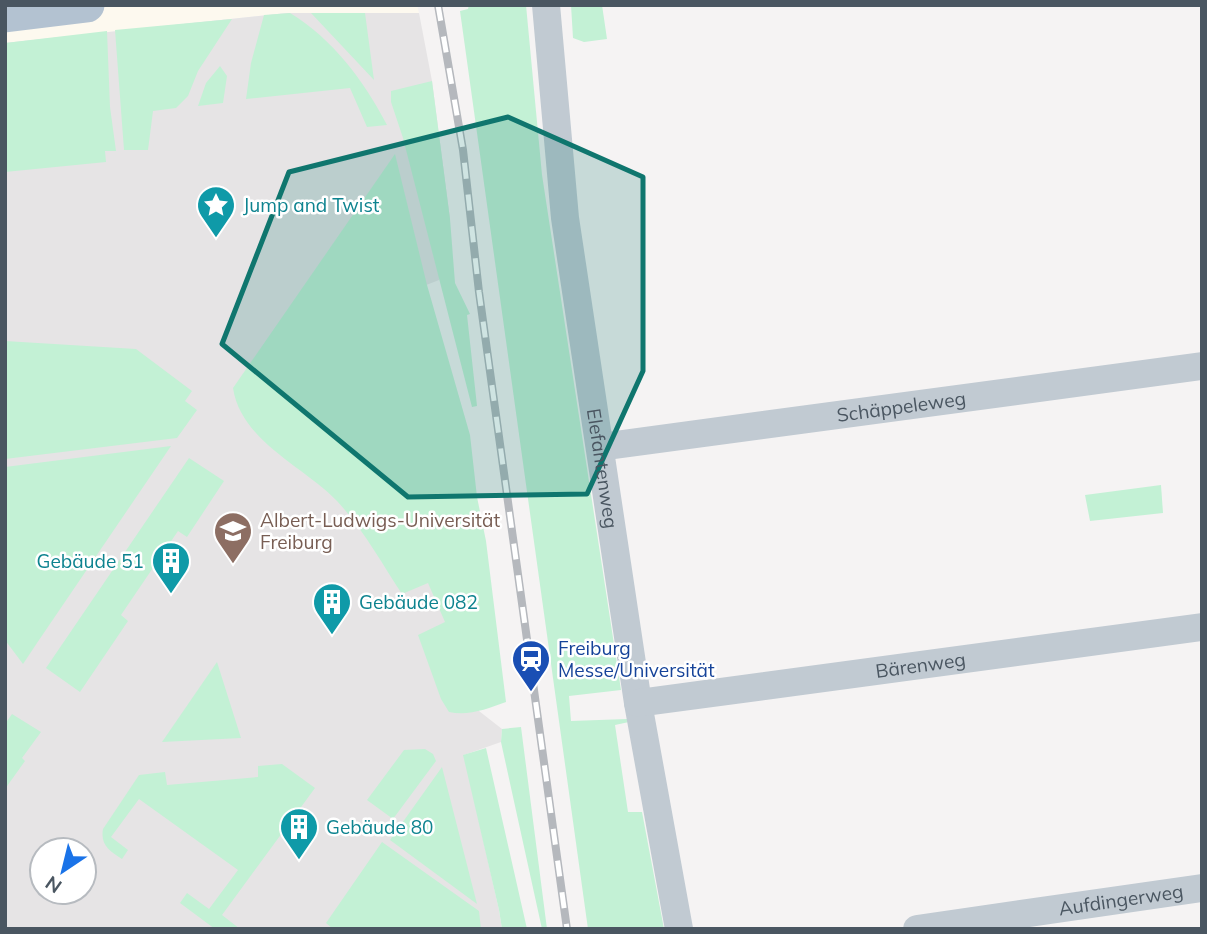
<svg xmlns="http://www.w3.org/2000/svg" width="1207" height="934" viewBox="0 0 1207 934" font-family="Mulish,sans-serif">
<rect width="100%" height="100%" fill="#f5f3f3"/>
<path fill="#fdf9ef" d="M5,5H417L419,13H287L5,43Z"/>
<path fill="#e6e4e5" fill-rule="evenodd" d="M287,13H419L432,81L450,219L439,280L416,289L479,711L502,729L501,742L464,755L499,910L502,929H5V43ZM42,850H84V892H42Z"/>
<path fill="#c3f1d5" d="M469,5H526L542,175L621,690L569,696L571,721L627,719L629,722L615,725L628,812H642L664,929H588L460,11L468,9Z
M571,5H602L607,39L584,42L573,38Z
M290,13C333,39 364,81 387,125L367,127L350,88L246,99L251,63L264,15Z
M311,13H365L374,80Z
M232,19L198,71L188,96L176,108L153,111L148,150H124L115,30Z
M107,31L110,107L116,151H105L106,162L5,172V43Z
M220,66L227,76L223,103L198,106L206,83Z
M432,81L450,219L455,283L470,314L467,315L477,406L472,407L403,138L391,102V91Z
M395,154L427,285L470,435L477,497L486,541L506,702C487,709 469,716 449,712L441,699L418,635L445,622L428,583L402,594C381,562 363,529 337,501C303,466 241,441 233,388Z
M5,341L136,349L192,391L185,401L197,410L177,438L5,459Z
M171,446L37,643L23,664L5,640V467Z
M189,458L224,481L187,537L178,531L121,615L128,621L80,692L46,668Z
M1161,485L1163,513L1090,521L1085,495Z
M217,662L241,738L162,742Z
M12,714L41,732L22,758L25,761L5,789V724Z
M521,727L547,929H542L501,742L502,729Z
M486,748L527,929H502L499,910L463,755Z
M425,749L433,754L436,761L393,819L367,800L404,750Z
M282,764L315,788L222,915L240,929H215L180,903L187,893L209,909L238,870L139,799L111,837L128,850L122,859C110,851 100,845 103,829L139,775L165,772L167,785L258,777V766Z
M442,767L477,904L390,840Z
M382,842L479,911L481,929H333L326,923Z"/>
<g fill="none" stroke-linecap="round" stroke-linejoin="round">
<g stroke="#c1cad2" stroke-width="28">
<path id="s1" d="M546,5L565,218L638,703L679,929"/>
<path id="s2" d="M600,447L1202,366"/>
<path id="s3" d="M638,703L1202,627"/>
<path id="s4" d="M917,929L1202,888"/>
</g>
<path stroke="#b3c2d1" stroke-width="35" d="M5,15L87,5"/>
<defs>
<path id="rail" d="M438,5L463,150L479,292L567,929"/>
</defs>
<use href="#rail" stroke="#b5b8bd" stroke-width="8"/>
<use href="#rail" stroke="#fff" stroke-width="5" stroke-dasharray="16" stroke-linecap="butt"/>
</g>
<path fill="#0f766e" fill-opacity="0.2" stroke="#0f766e" stroke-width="5" stroke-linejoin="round" d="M508,117L643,177V371L587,494L408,497L222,344L289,172Z"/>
<defs>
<symbol id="sight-pin" viewBox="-11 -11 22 30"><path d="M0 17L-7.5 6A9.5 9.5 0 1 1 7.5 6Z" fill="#0f9aa8" stroke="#fff"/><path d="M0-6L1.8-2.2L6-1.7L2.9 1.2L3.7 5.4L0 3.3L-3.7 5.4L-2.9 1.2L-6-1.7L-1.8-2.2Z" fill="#fff"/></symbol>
<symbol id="university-pin" viewBox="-11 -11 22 30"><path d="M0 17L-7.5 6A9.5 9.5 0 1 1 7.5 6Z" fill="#8d6e63" stroke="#fff"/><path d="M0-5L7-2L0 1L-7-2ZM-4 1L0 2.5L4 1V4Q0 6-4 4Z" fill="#fff"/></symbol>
<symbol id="building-pin" viewBox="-11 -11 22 30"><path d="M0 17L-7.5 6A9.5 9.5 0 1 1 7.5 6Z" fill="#0f9aa8" stroke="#fff"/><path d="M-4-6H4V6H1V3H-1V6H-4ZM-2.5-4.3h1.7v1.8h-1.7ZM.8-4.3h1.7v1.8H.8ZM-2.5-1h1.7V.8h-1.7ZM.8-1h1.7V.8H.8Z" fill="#fff"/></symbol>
<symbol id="station-pin" viewBox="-11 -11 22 30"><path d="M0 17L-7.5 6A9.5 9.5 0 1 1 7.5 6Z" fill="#1a4fb4" stroke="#fff"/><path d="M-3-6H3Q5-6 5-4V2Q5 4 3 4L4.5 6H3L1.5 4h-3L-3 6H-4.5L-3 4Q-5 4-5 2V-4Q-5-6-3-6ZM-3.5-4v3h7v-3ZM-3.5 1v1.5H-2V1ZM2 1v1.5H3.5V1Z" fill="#fff"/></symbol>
</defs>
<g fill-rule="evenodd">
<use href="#sight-pin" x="194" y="183" width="44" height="60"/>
<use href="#university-pin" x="211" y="509" width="44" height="60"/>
<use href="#building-pin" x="149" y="539" width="44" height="60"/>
<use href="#building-pin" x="310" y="580" width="44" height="60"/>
<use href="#station-pin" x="509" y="637" width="44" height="60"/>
<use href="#building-pin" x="277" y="805" width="44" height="60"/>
</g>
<g text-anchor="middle" stroke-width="5" stroke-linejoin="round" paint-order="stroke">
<g font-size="19" fill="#0d838f" stroke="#fff" text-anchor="start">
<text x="243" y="212">Jump and Twist</text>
<text x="144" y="568" text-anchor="end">Gebäude 51</text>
<text x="359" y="609">Gebäude 082</text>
<text x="326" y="834">Gebäude 80</text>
</g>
<g font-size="19" fill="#4a5661" stroke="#fff">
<text dy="7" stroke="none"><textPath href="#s2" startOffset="304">Schäppeleweg</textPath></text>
<text dy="7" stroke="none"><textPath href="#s1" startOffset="467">Elefantenweg</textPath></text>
<text dy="7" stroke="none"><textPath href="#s3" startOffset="285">Bärenweg</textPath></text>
<text dy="7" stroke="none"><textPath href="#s4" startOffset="206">Aufdingerweg</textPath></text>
</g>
<g font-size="19" fill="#785e54" stroke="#fff" text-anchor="start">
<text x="260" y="527">Albert-Ludwigs-Universität<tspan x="260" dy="22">Freiburg</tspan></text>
</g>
<g font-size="19" fill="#164399" stroke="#fff" text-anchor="start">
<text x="558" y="655">Freiburg<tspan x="558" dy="22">Messe/Universität</tspan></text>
</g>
</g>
<rect width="1207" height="934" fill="none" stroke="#4a5661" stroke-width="14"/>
<g transform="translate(63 871) rotate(215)"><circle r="33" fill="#ffffff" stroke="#b7bbc0" stroke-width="2"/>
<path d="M0-5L12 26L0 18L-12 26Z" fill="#1a73e8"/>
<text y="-10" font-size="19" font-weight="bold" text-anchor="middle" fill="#4a5661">N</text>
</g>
</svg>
